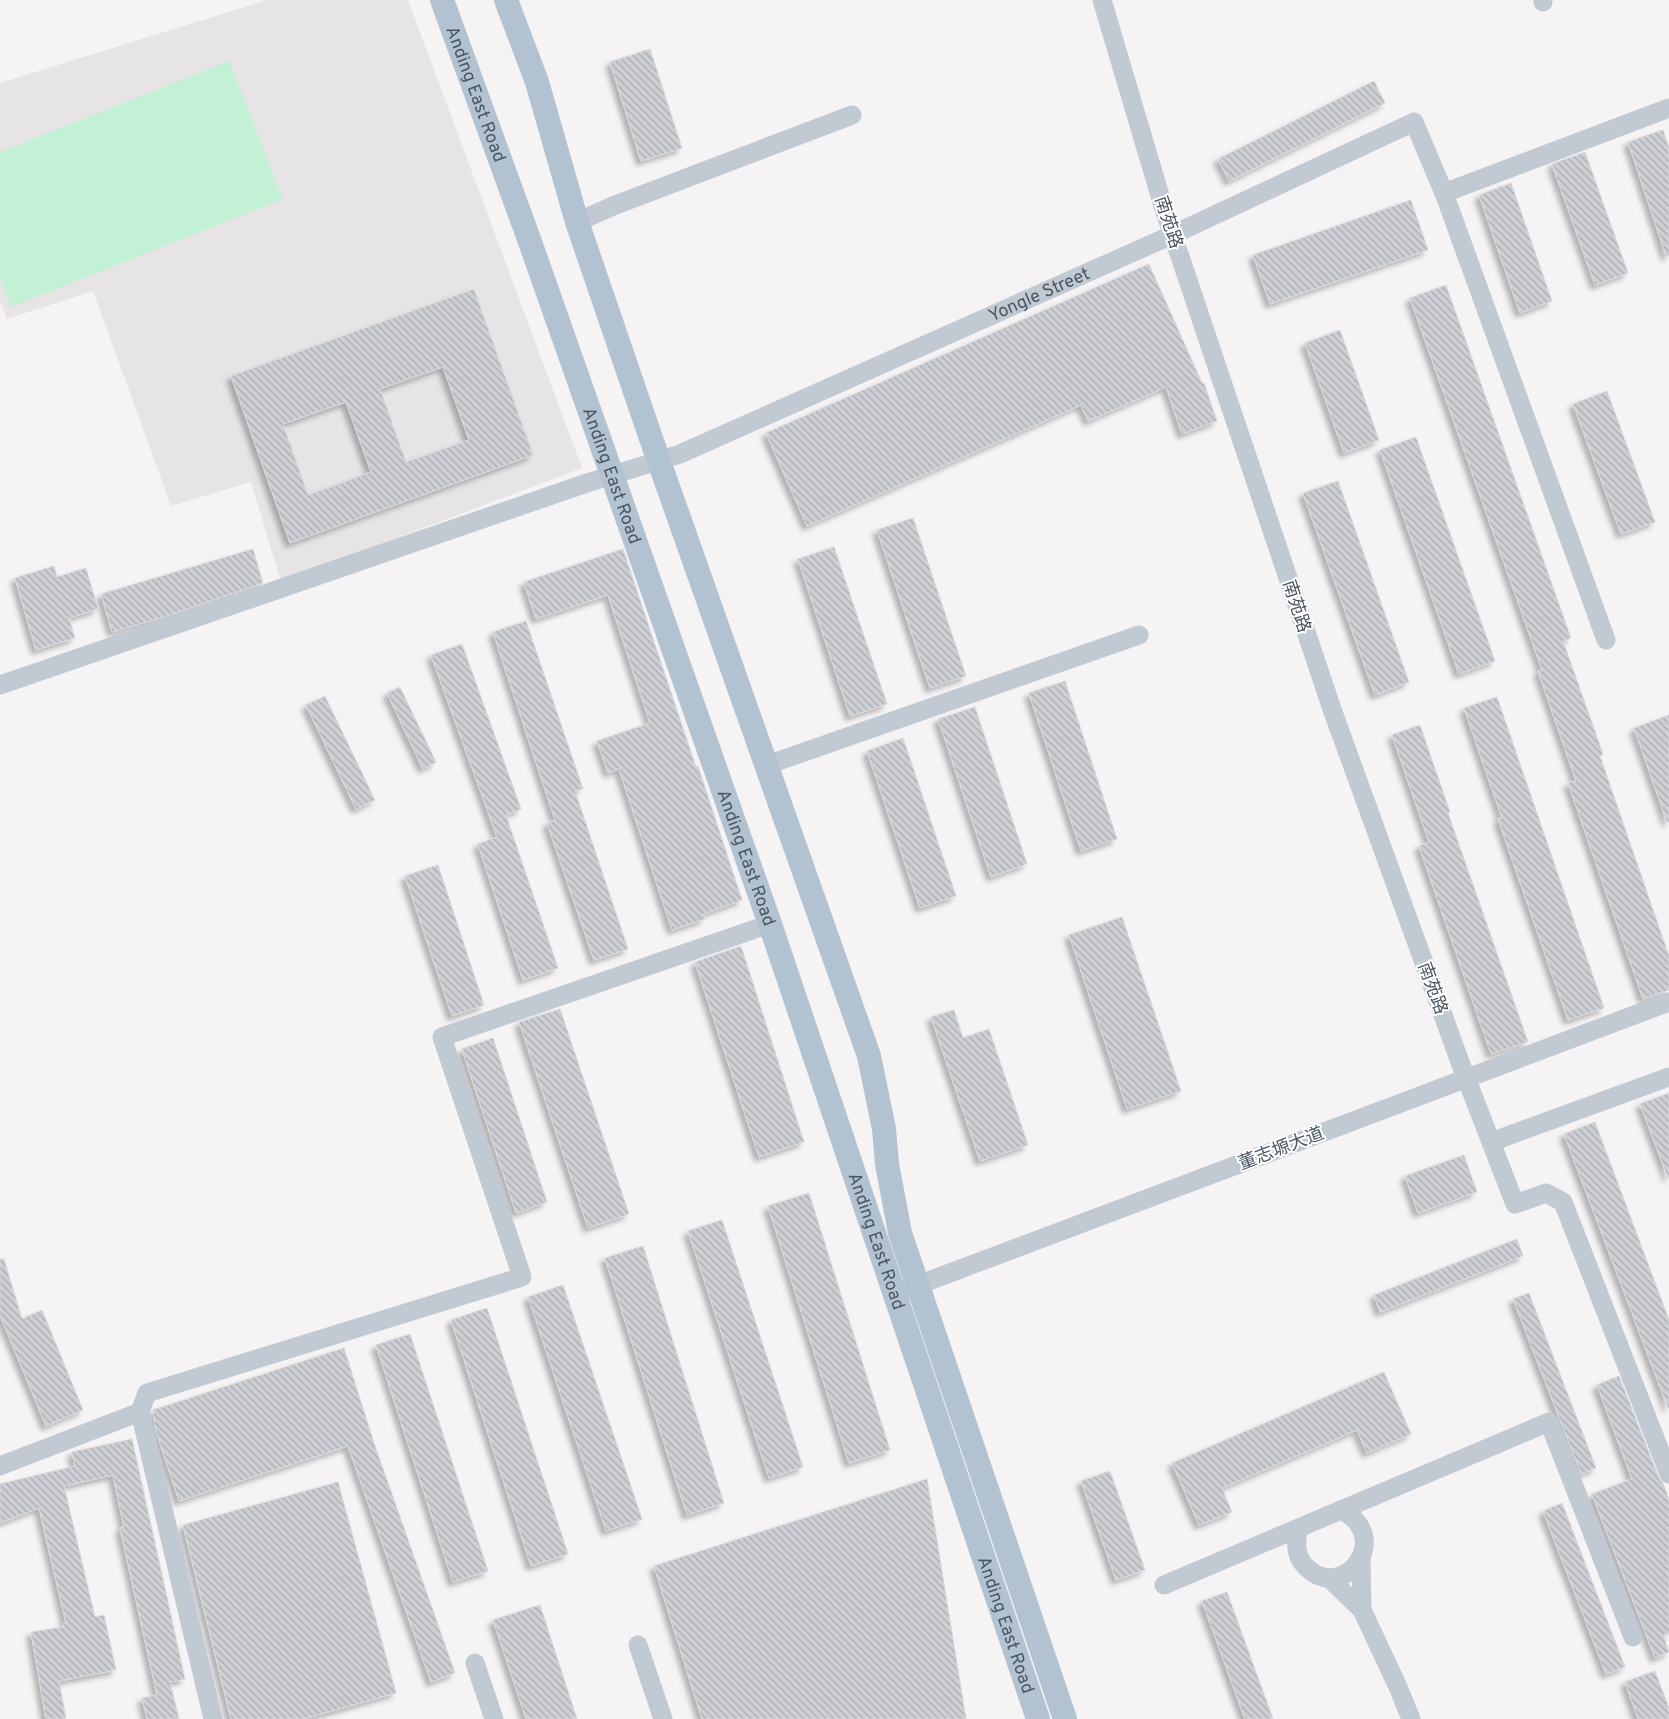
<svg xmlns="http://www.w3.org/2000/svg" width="1669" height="1719" viewBox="0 0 1669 1719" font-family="Overpass,'Noto Sans SC',sans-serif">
<defs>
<pattern id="building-back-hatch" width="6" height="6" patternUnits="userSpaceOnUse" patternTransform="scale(1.25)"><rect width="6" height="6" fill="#cdcfd5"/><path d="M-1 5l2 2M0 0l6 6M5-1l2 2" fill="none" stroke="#a8abb0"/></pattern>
<filter id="shadow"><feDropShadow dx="-4.5" dy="4.5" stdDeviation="2.5" flood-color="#0004"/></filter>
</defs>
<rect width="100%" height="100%" fill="#f5f3f3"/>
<path fill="#e6e4e5" d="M267,0H408L582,468L281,582L251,482L171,506L93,291L7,319L0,301V83Z"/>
<path fill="#c3f1d5" d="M229,61L283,199L11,307L0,277V152Z"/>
<path fill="url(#building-back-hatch)" stroke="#d7d9de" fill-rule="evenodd" filter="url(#shadow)" d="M650,49L682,148L641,161L610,62Z
M1374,81L1385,103L1229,181L1218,159Z
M1663,130L1669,148V256H1666L1628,142Z
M1585,152L1628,273L1595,285L1552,164Z
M1511,183L1552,301L1520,313L1479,195Z
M1411,200L1428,250L1270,304L1253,255Z
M1149,264L1202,383H1204L1217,421L1182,434L1166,387L1088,421L1081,405L807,526L766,433Z
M1446,285L1571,638L1563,641L1603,754L1600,756L1669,956V990L1643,999L1568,783L1576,781L1538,671L1542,670L1410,298Z
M474,289L533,455L290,543L231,376ZM443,367L469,440L406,462L380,389ZM346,402L371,472L308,495L283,424Z
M1340,330L1379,440L1344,453L1305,343Z
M1607,391L1655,522L1621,534L1573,404Z
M1416,437L1495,661L1459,674L1380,450Z
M1338,481L1409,682L1375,695L1303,493Z
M913,518L966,676L930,688L877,530Z
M834,547L887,704L850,716L798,559Z
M253,549L263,583L160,618L112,632L101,594Z
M623,549L696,767L698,766L742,900L703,914L705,919L672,930L619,769L608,773L597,741L650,723L608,595L536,619L524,582Z
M54,566L57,577L86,568L98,609L69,618L75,638L36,650L15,578Z
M526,621L583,789L575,791L628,949L594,960L547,823L555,820L493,632Z
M462,644L521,809L506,815L558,968L523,980L478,844L497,837L431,655Z
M1065,681L1117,839L1081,851L1029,693Z
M400,687L436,762L423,769L387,693Z
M325,696L375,800L356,809L306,705Z
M1497,697L1604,1008L1568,1020L1498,819L1502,818L1464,708Z
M975,707L1027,864L991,877L938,719Z
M1669,715V822H1667L1634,728Z
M1420,725L1450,812L1448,813L1528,1042L1491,1054L1419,846L1429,842L1392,735Z
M903,738L956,896L920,908L867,751Z
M438,865L484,1005L452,1016L405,876Z
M1122,917L1181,1091L1127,1109L1069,935Z
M741,946L804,1142L759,1157L695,962Z
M560,1009L629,1214L588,1228L519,1022Z
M954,1010L963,1038L989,1029L1028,1145L980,1161L931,1017Z
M493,1038L547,1202L516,1213L462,1049Z
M1669,1093V1178H1668L1640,1104Z
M1595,1122L1669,1320V1408H1668L1564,1134Z
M1464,1155L1477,1192L1418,1213L1405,1176Z
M809,1193L890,1450L849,1463L768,1206Z
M722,1220L803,1467L769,1478L688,1231Z
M1517,1239L1523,1256L1380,1312L1374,1295Z
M643,1246L724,1503L687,1515L605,1258Z
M0,1259H4L22,1319L42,1310L83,1410L46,1426L0,1315Z
M563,1285L642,1519L606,1531L528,1297Z
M1529,1293L1596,1468L1581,1474L1513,1299Z
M487,1308L568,1554L531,1566L451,1320Z
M410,1334L488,1571L453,1582L376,1345Z
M344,1348L374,1443L455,1673L431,1682L348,1446L179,1501L155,1428L153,1410Z
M1384,1372L1411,1434L1367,1453L1357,1430L1222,1488L1232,1512L1199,1525L1172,1463Z
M1619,1376L1659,1478L1663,1483L1669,1500V1634L1663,1635L1669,1652L1655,1658L1592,1494L1632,1479L1597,1385Z
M132,1439L185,1679L170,1682L179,1719H147L142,1698L157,1695L120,1528L124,1527L113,1475L64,1486L95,1617L104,1615L116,1670L59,1681L66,1719H46L31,1632L64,1627V1623H66L39,1508L0,1523V1484L75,1466L72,1452Z
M1110,1471L1145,1570L1116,1580L1081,1481Z
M927,1479L966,1719H702L654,1566Z
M338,1482L396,1693L303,1719H231L183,1525Z
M1562,1503L1625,1667L1606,1674L1543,1511Z
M1227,1592L1273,1719H1245L1202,1601Z
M540,1605L577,1719H526L493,1620Z
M1655,1671L1669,1708V1719H1638L1625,1682Z"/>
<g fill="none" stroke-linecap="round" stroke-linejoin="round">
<g stroke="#c1cad2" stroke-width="19">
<path d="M1102,0L1164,209L1333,712L1460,1062L1515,1204L1546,1193L1563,1202L1669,1474"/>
<path d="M1543,0V2"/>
<path d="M1444,193L1669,108"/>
<path d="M577,222L613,206L852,115"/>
<path id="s1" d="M0,685L587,483L680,454L1172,235L1414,122L1444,193L1606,640"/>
<path d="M767,765L1139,635"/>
<path d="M1491,1142L1669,1077"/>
<path d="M894,1294L1669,1002"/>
<path d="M0,1466L140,1412"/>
<path d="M1299,1528C1295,1542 1295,1556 1306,1567C1343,1604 1395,1537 1341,1510"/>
<path d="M1361,1559L1362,1610"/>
<path d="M1329,1578L1362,1610L1398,1687L1411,1719"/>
<path d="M1164,1585L1549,1422L1633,1637"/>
<path d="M638,1645L663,1719"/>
<path d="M475,1663L494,1719"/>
<path d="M213,1719L140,1412L147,1393L522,1277L442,1037L770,924"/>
</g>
<g stroke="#b3c2d1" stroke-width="24">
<path id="s2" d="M442,0L529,239L770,924L1038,1719"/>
<path d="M506,0L537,82L577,222L655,450L869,1056L884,1129L887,1164L900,1233L1065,1719"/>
</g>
</g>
<g text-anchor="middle" stroke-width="4" stroke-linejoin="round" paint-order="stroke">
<g font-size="18" fill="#4a5661" stroke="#fff">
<text dy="6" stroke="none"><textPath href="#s2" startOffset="100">Anding East Road</textPath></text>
<text transform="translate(1169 222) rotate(72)" y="6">南苑路</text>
<text dy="6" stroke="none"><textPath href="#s1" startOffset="1111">Yongle Street</textPath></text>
<text dy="6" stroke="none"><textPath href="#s2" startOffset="505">Anding East Road</textPath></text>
<text transform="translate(1297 606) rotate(72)" y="6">南苑路</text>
<text dy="6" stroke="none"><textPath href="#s2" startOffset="910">Anding East Road</textPath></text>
<text transform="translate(1433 988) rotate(70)" y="6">南苑路</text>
<text transform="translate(1281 1148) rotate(-21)" y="6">董志塬大道</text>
<text dy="6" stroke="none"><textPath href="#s2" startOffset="1315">Anding East Road</textPath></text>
<text dy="6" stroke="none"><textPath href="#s2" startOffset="1720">Anding East Road</textPath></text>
</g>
</g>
</svg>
